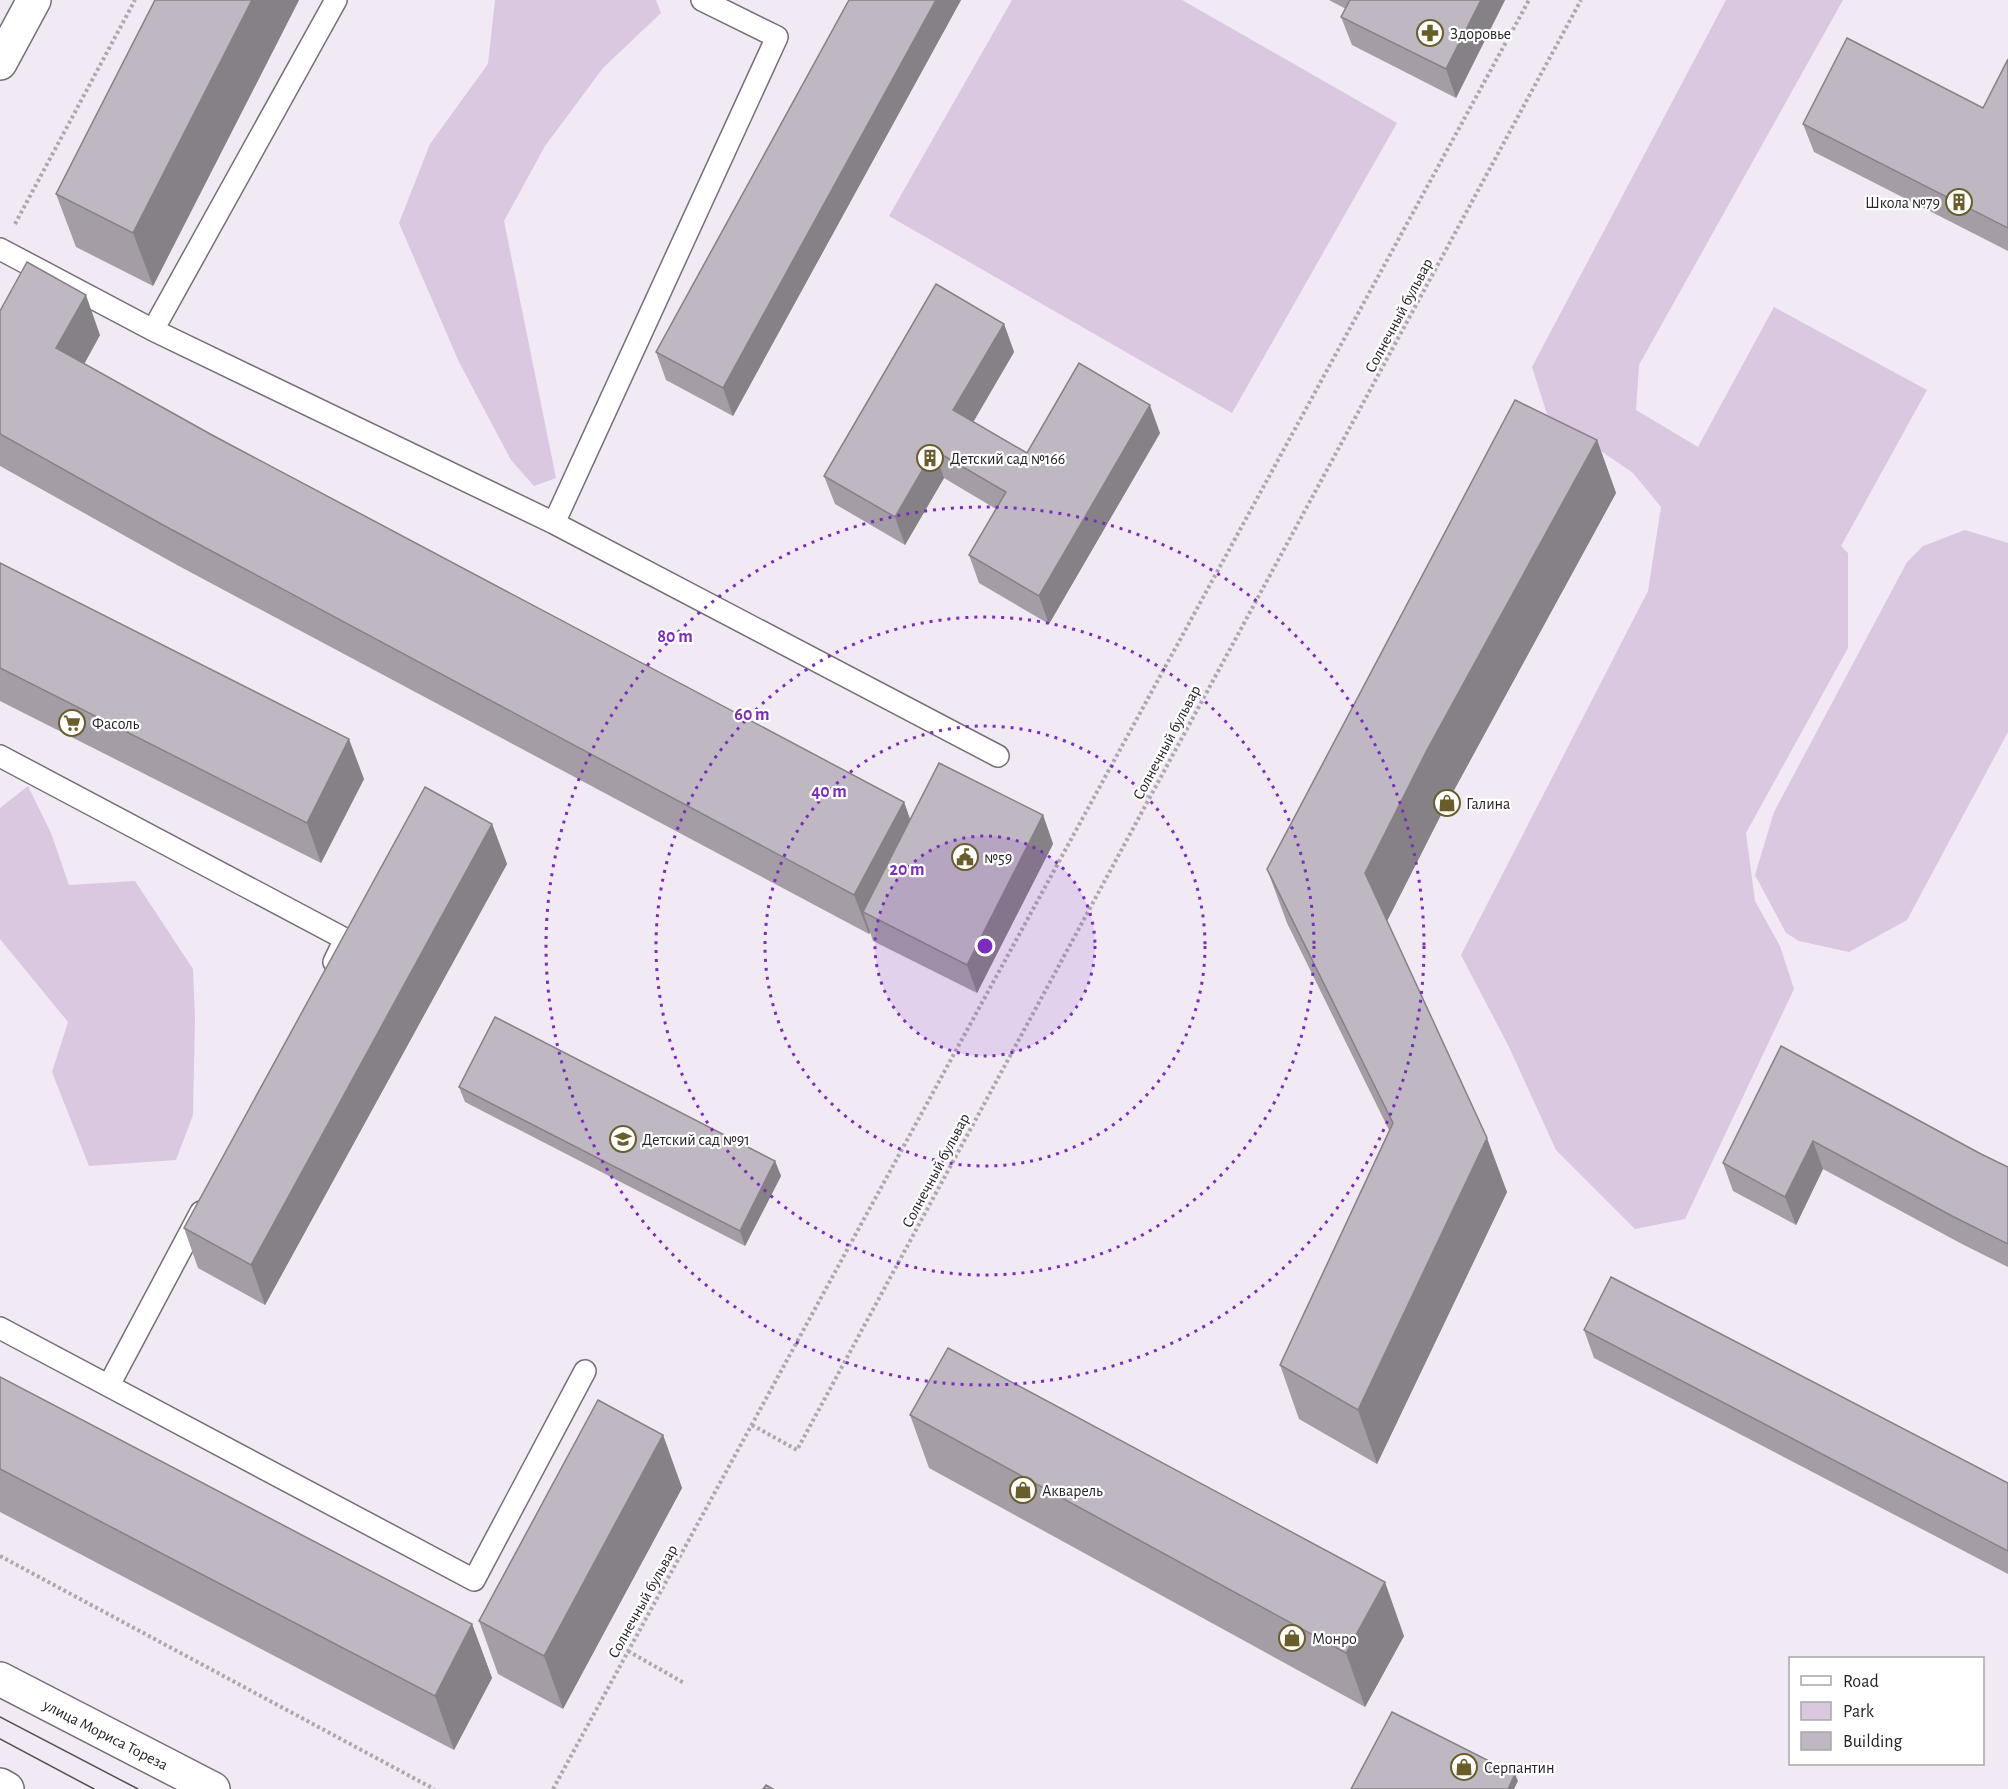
<svg xmlns="http://www.w3.org/2000/svg" width="2008" height="1789" viewBox="0 0 2008 1789" font-family="'Alegreya Sans',sans-serif">
<rect width="100%" height="100%" fill="#f1e9f4"/>
<path fill="#dac8e0" d="M495,0H656L661,13L603,68L545,146L504,221L556,478L534,486L511,460L459,362L399,223L430,144L488,64Z
M1012,0H1182L1397,123L1232,413L889,216Z
M1726,0H1843L1639,365L1636,410L1698,447L1774,307L1927,390L1841,546L1848,553V648L1746,833L1755,901L1780,946L1794,989L1685,1219L1635,1229L1556,1150L1509,1047L1461,955L1648,591L1661,507L1633,473L1547,414L1532,367Z
M1965,530L2008,543V732L1907,920L1849,952L1799,941L1786,933L1755,875L1774,812L1907,562L1923,546Z
M28,786L51,833L69,885L135,881L193,969L195,1018L193,1115L176,1160L89,1166L52,1072L68,1022L0,939V808Z"/>
<g fill="none" stroke-linecap="round" stroke-linejoin="round">
<defs>
<path id="lane" d="M702,0L777,37L554,523L998,756
M0,249L153,330L554,523
M153,330L336,0
M0,756L345,939L334,962
M0,1328L474,1580L585,1371
M109,1385L201,1212"/>
<path id="street" d="M0,63L34,0"/>
<path id="secondary" d="M0,1679L213,1789
M0,1785L7,1789"/>
</defs>
<use href="#lane" stroke="#766f78" stroke-width="24"/>
<use href="#street" stroke="#766f78" stroke-width="36"/>
<use href="#secondary" stroke="#766f78" stroke-width="36"/>
<path stroke="#ada7af" stroke-width="4" stroke-dasharray="3 3" stroke-linecap="butt" d="M15,224L135,0
M752,1425L797,1450L1581,0
M0,1556L434,1789
M628,1651L684,1683
M553,1789L1529,0"/>
<use href="#lane" stroke="#fff" stroke-width="21"/>
<use href="#street" stroke="#fff" stroke-width="33"/>
<use href="#secondary" stroke="#fff" stroke-width="33"/>
<path stroke="#534f55" stroke-width="1.5" d="M0,1717L138,1789
M0,1739L94,1789"/>
</g>
<path fill="#a49da6" d="M155,0H299L153,286L76,247L56,194Z
M849,0H961L733,416L666,380L656,352Z
M1329,0H1505L1456,98L1352,45L1341,17L1346,9Z
M2008,59V251L1814,152L1803,124L1983,108Z
M0,311L100,335L84,364L212,435L904,802L910,819L1043,815L1053,844L977,993L873,941L870,932L869,934L177,565L0,466Z
M1004,324L1014,352L973,422L1027,453L1160,433L1049,624L979,583L969,555L996,509L944,478L905,545L835,504L824,476Z
M1597,440L1616,493L1447,803L1387,921L1507,1192L1377,1464L1299,1419L1280,1365L1389,1130L1287,923L1267,869Z
M0,563L364,779L321,863L0,701Z
M492,824L507,864L265,1305L198,1268L184,1228Z
M1781,1046L1981,1154L2008,1167V1267L1962,1244L1823,1169L1796,1225L1733,1191L1723,1163Z
M459,1087L775,1161L781,1176L745,1246L465,1102Z
M1584,1330L2008,1483V1574L1594,1358Z
M0,1377L472,1624L492,1678L454,1750L0,1512Z
M910,1415L1404,1636L1365,1707L929,1468Z
M663,1435L682,1488L563,1709L498,1674L479,1621Z"/>
<path fill="#868087" d="M252,0H299L153,286L133,233Z
M936,0H961L733,416L723,388Z
M1481,0H1505L1456,98L1446,69Z
M86,295L100,335L71,388L56,348Z
M1004,324L1014,352L964,438L953,410Z
M1150,405L1160,433L1049,624L1039,596Z
M1597,440L1616,493L1447,803L1384,927L1365,873L1427,750Z
M934,450L944,478L905,545L895,517Z
M349,739L364,779L321,863L307,823Z
M904,802L918,842L863,912L870,932L869,934L854,895Z
M1043,815L1053,844L977,993L967,965Z
M492,824L507,864L265,1305L251,1265Z
M1487,1138L1507,1192L1377,1464L1358,1410Z
M1813,1141L1823,1169L1796,1225L1785,1197Z
M775,1161L781,1176L745,1246L740,1231Z
M663,1435L682,1488L563,1709L544,1656Z
M1385,1582L1404,1636L1365,1707L1346,1653Z
M472,1624L492,1678L454,1750L435,1696Z
M1515,1774L1518,1781L1514,1789H1508Z"/>
<path fill="#bfb7c1" stroke="#868087" stroke-width="1.5" d="M155,0H252L133,233L56,194Z
M849,0H936L723,388L656,352Z
M1350,0H1481L1446,69L1341,17Z
M1847,38L1983,108L2008,59V228L1803,124Z
M27,262L86,295L56,348L212,435L904,802L854,895L163,525L0,434V311Z
M936,284L1004,324L953,410L1027,453L1079,363L1150,405L1039,596L969,555L1006,492L934,450L895,517L824,476Z
M1515,400L1597,440L1427,750L1365,873L1487,1138L1358,1410L1280,1365L1393,1123L1267,869Z
M0,563L349,739L307,823L0,668Z
M939,763L1043,815L967,965L863,912Z
M425,787L492,824L251,1265L184,1228Z
M495,1017L775,1161L740,1231L459,1087Z
M1781,1046L1981,1154L2008,1167V1244L1952,1216L1813,1141L1785,1197L1723,1163Z
M1611,1277L2008,1483V1551L1584,1330Z
M948,1348L1385,1582L1346,1653L910,1415Z
M0,1377L472,1624L435,1696L0,1469Z
M598,1400L663,1435L544,1656L479,1621Z
M1392,1712L1515,1774L1508,1789H1351Z
M766,1785L773,1789H763Z"/>
<circle cx="985" cy="946" r="110" fill="#7b2cbf" fill-opacity=".12"/>
<g fill="none" stroke="#7b2cbf" stroke-width="3" stroke-dasharray="3 6">
<circle cx="985" cy="946" r="110"/>
<circle cx="985" cy="946" r="220"/>
<circle cx="985" cy="946" r="329"/>
<circle cx="985" cy="946" r="439"/>
</g>
<defs>
<symbol id="pharmacy-ring" viewBox="-11 -11 22 22"><circle r="9.5" fill="#fff" stroke="#695e2a" stroke-width="1.5"/><path d="M-2-6h4v4h4v4h-4v4h-4v-4h-4v-4h4Z" fill="#695e2a"/></symbol>
<symbol id="building-ring" viewBox="-11 -11 22 22"><circle r="9.5" fill="#fff" stroke="#695e2a" stroke-width="1.5"/><path d="M-4-6H4V6H1V3H-1V6H-4ZM-2.5-4.3h1.7v1.8h-1.7ZM.8-4.3h1.7v1.8H.8ZM-2.5-1h1.7V.8h-1.7ZM.8-1h1.7V.8H.8Z" fill="#695e2a"/></symbol>
<symbol id="supermarket-ring" viewBox="-11 -11 22 22"><circle r="9.5" fill="#fff" stroke="#695e2a" stroke-width="1.5"/><path d="M-6-5.5h2.5l.6 2H6L4.5 2H-2.5L-4.4-4H-6ZM-1.5 3.2a1.3 1.3 0 1 0 .1 0ZM3 3.2a1.3 1.3 0 1 0 .1 0Z" fill="#695e2a"/></symbol>
<symbol id="shop-ring" viewBox="-11 -11 22 22"><circle r="9.5" fill="#fff" stroke="#695e2a" stroke-width="1.5"/><path d="M-5-2.5h2.3a2.7 3.5 0 0 1 5.4 0H5L5.5 6h-11ZM-1.5-2.5h3a1.5 2.3 0 0 0-3 0Z" fill="#695e2a"/></symbol>
<symbol id="civic-ring" viewBox="-11 -11 22 22"><circle r="9.5" fill="#fff" stroke="#695e2a" stroke-width="1.5"/><path d="M-.6-6.5H3V-4.5H.6V-3L4-1V1h2V6H-6V1h2V-1L-.6-3ZM-1.2 2.5V6h2.4V2.5Z" fill="#695e2a"/></symbol>
<symbol id="school-ring" viewBox="-11 -11 22 22"><circle r="9.5" fill="#fff" stroke="#695e2a" stroke-width="1.5"/><path d="M0-5L7-2L0 1L-7-2ZM-4 1L0 2.5L4 1V4Q0 6-4 4Z" fill="#695e2a"/></symbol>
</defs>
<g fill-rule="evenodd">
<use href="#pharmacy-ring" x="1415" y="18" width="30" height="30"/>
<use href="#building-ring" x="1944" y="187" width="30" height="30"/>
<use href="#building-ring" x="915" y="443" width="30" height="30"/>
<use href="#supermarket-ring" x="57" y="708" width="30" height="30"/>
<use href="#shop-ring" x="1432" y="788" width="30" height="30"/>
<use href="#civic-ring" x="950" y="842" width="30" height="30"/>
<use href="#school-ring" x="608" y="1124" width="30" height="30"/>
<use href="#shop-ring" x="1008" y="1475" width="30" height="30"/>
<use href="#shop-ring" x="1277" y="1623" width="30" height="30"/>
<use href="#shop-ring" x="1449" y="1752" width="30" height="30"/>
</g>
<g text-anchor="middle" stroke-width="4.5" stroke-linejoin="round" paint-order="stroke">
<g font-size="16" fill="#272428" stroke="#fff" text-anchor="start">
<text x="1450" y="39">Здоровье</text>
<text x="1940" y="208" text-anchor="end">Школа №79</text>
<text x="950" y="464">Детский сад №166</text>
<text x="92" y="729">Фасоль</text>
<text x="1466" y="809">Галина</text>
<text x="984" y="863">№59</text>
<text x="642" y="1145">Детский сад №91</text>
<text x="1042" y="1496">Акварель</text>
<text x="1312" y="1644">Монро</text>
<text x="1484" y="1773">Серпантин</text>
</g>
<g font-size="16" fill="#272428" stroke="#fff">
<text transform="translate(1398 315) rotate(-62)" y="6">Солнечный бульвар</text>
<text transform="translate(1166 742) rotate(-62)" y="6">Солнечный бульвар</text>
<text transform="translate(935 1170) rotate(-62)" y="6">Солнечный бульвар</text>
<text transform="translate(642 1601) rotate(-61)" y="6">Солнечный бульвар</text>
<text transform="translate(106 1734) rotate(27)" y="6">улица Мориса Тореза</text>
</g>
</g>
<circle cx="985" cy="946" r="9" fill="#7b2cbf" stroke="#fff" stroke-width="3"/>
<g font-size="18" text-anchor="middle" font-weight="bold" fill="#7b2cbf" stroke="#fff" stroke-width="4.5" stroke-linejoin="round" paint-order="stroke">
<text x="675" y="642">80 m</text>
<text x="752" y="720">60 m</text>
<text x="829" y="797">40 m</text>
<text x="907" y="875">20 m</text>
</g>
<rect x="1789" y="1657" width="195" height="108" fill="#ffffff" stroke="#a9a7a9" stroke-width="1.5"/>
<rect x="1801" y="1676" width="30" height="9" fill="#ffffff" stroke="#a9a7a9" stroke-width="1.5"/>
<text x="1843" y="1687" font-size="18" fill="#272428">Road</text>
<rect x="1801" y="1702" width="30" height="18" fill="#dac8e0" stroke="#a9a7a9" stroke-width="1.5"/>
<text x="1843" y="1717" font-size="18" fill="#272428">Park</text>
<rect x="1801" y="1732" width="30" height="18" fill="#bfb7c1" stroke="#a9a7a9" stroke-width="1.5"/>
<text x="1843" y="1747" font-size="18" fill="#272428">Building</text>
</svg>
